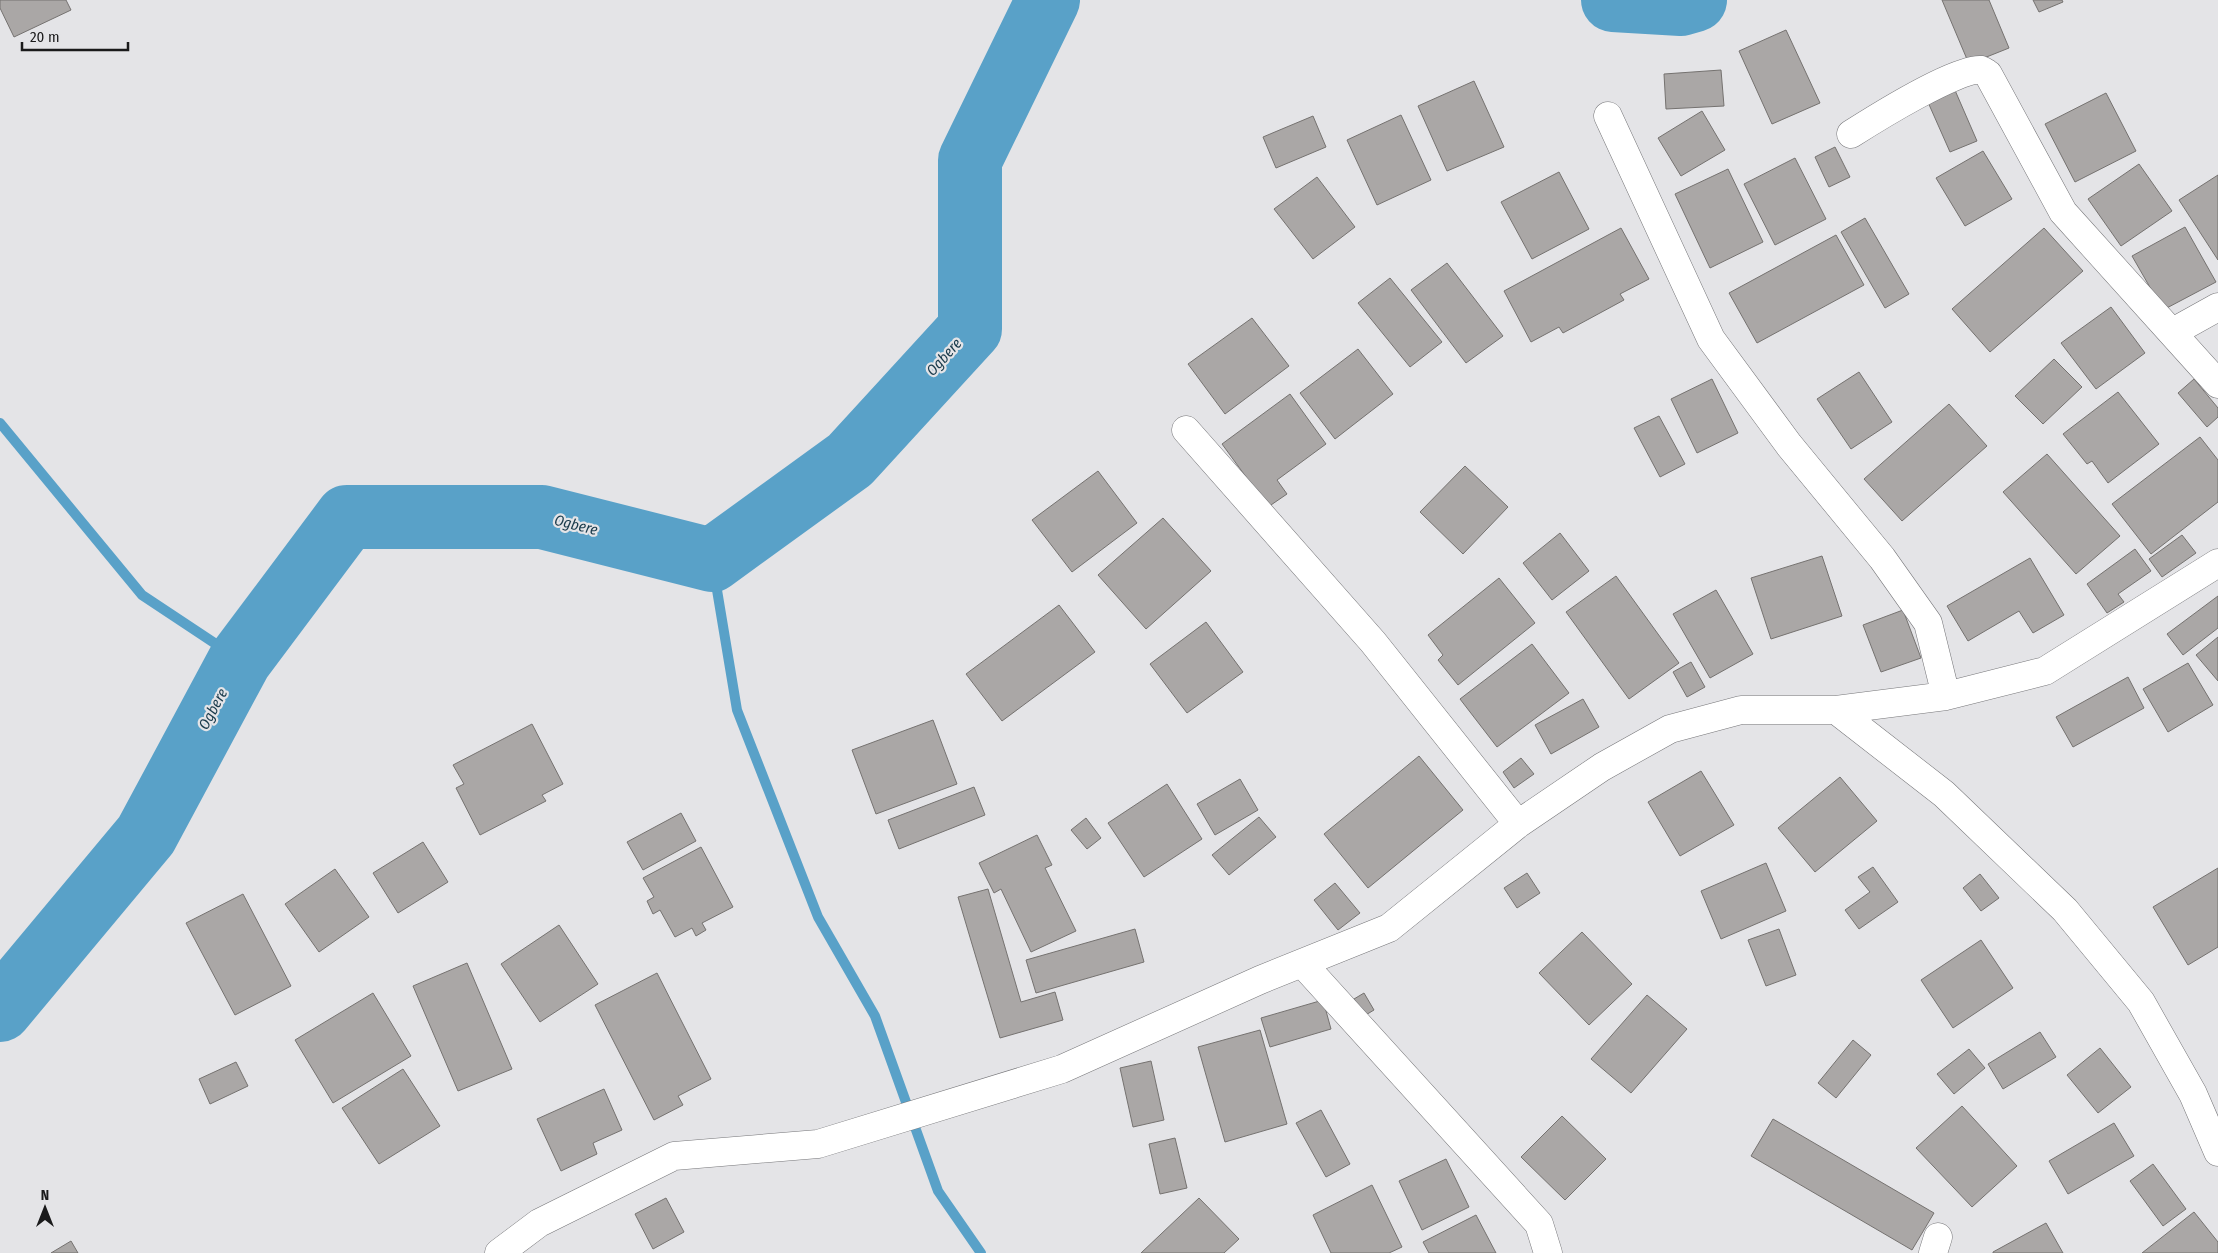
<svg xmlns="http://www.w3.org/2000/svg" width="2218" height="1253" viewBox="0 0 2218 1253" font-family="'Fira Sans Condensed',sans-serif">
<rect width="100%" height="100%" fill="#e4e4e7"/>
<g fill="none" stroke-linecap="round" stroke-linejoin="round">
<path stroke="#59a1c8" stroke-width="10" d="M0,423L142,595L240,660
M712,560L737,710L818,917L875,1016L938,1191L981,1253"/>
<path stroke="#59a1c8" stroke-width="64" d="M1613,0L1681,4L1695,0
M0,1010L146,835L240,660L347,517H542L712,560L850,460L970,329V160L1048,0"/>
</g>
<path fill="#aaa7a6" stroke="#757270" d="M0,0H66L71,10L14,37L0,8Z
M1942,0H1989L2009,48L1969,64Z
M2033,0H2062L2063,2L2039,12Z
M1786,30L1820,103L1772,124L1739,51Z
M1721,70L1724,106L1666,109L1664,74Z
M1474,81L1504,147L1447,171L1418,106Z
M1954,88L1977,141L1950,152L1927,100Z
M2106,93L2136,151L2075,182L2045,124Z
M1702,111L1725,150L1681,176L1658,138Z
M1401,115L1431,180L1377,205L1347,140Z
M1313,116L1326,147L1276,168L1263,137Z
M1835,147L1850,177L1829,187L1815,157Z
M1983,151L2012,199L1965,226L1936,178Z
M1795,158L1826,219L1775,245L1744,184Z
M2139,164L2172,211L2121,246L2088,199Z
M1728,169L1763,242L1710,268L1675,194Z
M1559,172L1589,229L1532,259L1501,202Z
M2218,175V260L2179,200Z
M1317,177L1355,227L1313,259L1274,209Z
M1865,218L1909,294L1885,308L1841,232Z
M2185,227L2216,282L2163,310L2132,256Z
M1621,228L1649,279L1620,294L1624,300L1563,333L1559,327L1531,342L1504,291Z
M2044,228L2083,271L1990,352L1952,309Z
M1836,235L1864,285L1757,343L1729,293Z
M1447,263L1503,336L1466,363L1411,290Z
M1390,278L1442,342L1410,367L1358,303Z
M2111,307L2145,353L2096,389L2061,343Z
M1252,318L1289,366L1225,414L1188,364Z
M1358,349L1393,394L1335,439L1300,393Z
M2054,359L2082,387L2043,424L2015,396Z
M1859,372L1892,422L1851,449L1817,399Z
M1712,379L1738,433L1697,453L1671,399Z
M2194,379L2218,408V417L2207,427L2178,393Z
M2118,392L2159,444L2108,483L2092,461L2087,464L2063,434Z
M1290,394L1326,444L1277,480L1287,494L1268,507L1222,444Z
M1949,404L1987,446L1902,521L1864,479Z
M1659,416L1685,464L1660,477L1634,428Z
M2200,437L2218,460V502L2151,554L2112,504Z
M2047,454L2120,536L2076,574L2003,492Z
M1465,466L1508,507L1463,554L1420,512Z
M1098,471L1137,523L1072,572L1032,520Z
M1163,518L1211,571L1146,629L1098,575Z
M1560,533L1589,571L1552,600L1523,563Z
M2182,535L2196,553L2162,577L2149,559Z
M2135,549L2151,571L2118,594L2124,602L2107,613L2087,584Z
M1822,556L1842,616L1771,639L1751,578Z
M2030,558L2064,615L2033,633L2019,611L1968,641L1947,606Z
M1616,576L1679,663L1629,699L1566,612Z
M1499,578L1535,623L1458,685L1438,660L1443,655L1428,635Z
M1716,590L1753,654L1710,678L1673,614Z
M2218,596V628L2183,655L2167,634Z
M1059,605L1095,652L1002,721L966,674Z
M1903,610L1921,658L1881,672L1863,625Z
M1206,622L1243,672L1187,713L1150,664Z
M2218,637V681L2196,655Z
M1532,644L1569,693L1497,747L1460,699Z
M1691,662L1705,687L1687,697L1673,672Z
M2188,663L2213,705L2168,732L2143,689Z
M2128,677L2144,708L2073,747L2056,717Z
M1583,699L1599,727L1551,754L1535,725Z
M933,720L957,784L876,814L852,750Z
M532,724L563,784L542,795L546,801L480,835L456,788L464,784L453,765Z
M1419,756L1463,810L1368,888L1324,834Z
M1521,758L1534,774L1514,788L1503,772Z
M1701,771L1734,825L1680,856L1648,802Z
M1840,777L1877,821L1815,872L1778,828Z
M1240,779L1258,810L1215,835L1197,804Z
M1167,784L1202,839L1144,877L1108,823Z
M974,787L985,815L899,849L888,820Z
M681,813L696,841L643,870L627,842Z
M1259,817L1276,837L1229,875L1212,855Z
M1086,818L1101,838L1087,849L1071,830Z
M1037,835L1052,865L1045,868L1076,931L1031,952L1001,889L994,893L979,863Z
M423,842L448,882L398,913L373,873Z
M701,847L733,907L702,923L706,930L696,936L692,928L675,937L660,910L653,914L647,901L654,897L643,878Z
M1766,863L1786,911L1721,939L1701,891Z
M1873,867L1898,902L1859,929L1845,910L1870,892L1858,877Z
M2218,868V947L2188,965L2153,907Z
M335,869L369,917L319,952L285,904Z
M1527,873L1540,893L1517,908L1504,888Z
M1980,874L1999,898L1981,911L1963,888Z
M1335,883L1360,913L1338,930L1314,900Z
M988,889L1021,1002L1055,992L1063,1020L1000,1038L958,897Z
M243,894L291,986L235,1015L186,923Z
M559,925L598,984L540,1022L501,964Z
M1135,929L1144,962L1036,993L1026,960Z
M1779,929L1796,975L1766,986L1748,940Z
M1582,932L1632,984L1589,1025L1539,973Z
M1981,940L2013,988L1953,1028L1921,980Z
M467,963L512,1069L458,1091L413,986Z
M657,973L711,1079L678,1096L683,1105L654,1120L595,1005Z
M373,993L411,1056L333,1103L295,1040Z
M1364,993L1374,1010L1364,1016L1354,999Z
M1647,995L1687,1029L1631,1093L1591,1059Z
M1323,1000L1331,1029L1270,1047L1261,1018Z
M1260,1030L1287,1124L1225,1142L1198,1047Z
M2040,1032L2056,1057L2003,1089L1988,1064Z
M1853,1040L1871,1055L1836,1098L1818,1083Z
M2100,1048L2131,1087L2098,1113L2067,1075Z
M1969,1049L1985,1068L1954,1094L1937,1074Z
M1151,1061L1164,1120L1133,1127L1120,1068Z
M236,1062L248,1086L210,1104L199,1079Z
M403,1069L440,1126L379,1164L342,1108Z
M604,1089L622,1130L593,1143L597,1154L561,1171L537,1119Z
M1962,1106L2017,1166L1972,1207L1916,1148Z
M1321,1110L1350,1164L1326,1177L1296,1123Z
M1562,1116L1606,1159L1565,1200L1521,1157Z
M1773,1119L1934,1213L1912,1250L1751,1156Z
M2114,1123L2134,1156L2068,1194L2049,1161Z
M1175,1138L1187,1188L1160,1194L1149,1144Z
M1446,1159L1469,1207L1422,1230L1399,1181Z
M2153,1164L2186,1209L2163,1226L2130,1181Z
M1372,1185L1402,1247L1389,1253H1331L1313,1215Z
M666,1198L684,1232L653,1249L635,1214Z
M1199,1198L1239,1239L1224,1253H1141Z
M2194,1212L2218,1242V1253H2142Z
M1476,1215L1496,1253H1429L1423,1242Z
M2046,1223L2063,1253H1993V1252Z
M71,1241L78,1253H51Z"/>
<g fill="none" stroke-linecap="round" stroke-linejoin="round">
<defs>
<path id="street" d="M1608,116L1711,339L1789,445L1882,558L1928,623L1946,696
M1851,134C1873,120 1958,67 1981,70C1984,71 1986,73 1988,74L2063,212L2218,384
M2173,332L2218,307
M1186,430L1373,642L1518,824
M1836,710L1944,794L2065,910L2141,1002L2193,1094L2218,1152
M1302,963L1539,1224L1548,1253
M499,1253L539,1223L674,1156L818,1144L1062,1069L1260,980L1389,928L1518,824L1602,767L1670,729L1741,710H1836L1946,696L2045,671L2218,563
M1933,1253L1938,1237"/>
</defs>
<use href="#street" stroke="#767679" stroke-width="29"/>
<use href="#street" stroke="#fff" stroke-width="28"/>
</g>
<g text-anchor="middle" stroke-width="4.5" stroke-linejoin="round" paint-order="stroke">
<g font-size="15" font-style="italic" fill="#1a3b4c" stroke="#e4e4e7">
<text transform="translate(944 357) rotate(-48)" y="5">Ogbere</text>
<text transform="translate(576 525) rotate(14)" y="5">Ogbere</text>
<text transform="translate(213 709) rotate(-62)" y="5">Ogbere</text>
</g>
</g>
<g transform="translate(45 1208)" stroke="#e4e4e7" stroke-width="4" paint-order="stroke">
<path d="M0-4L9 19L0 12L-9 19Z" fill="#1a1a1b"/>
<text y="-8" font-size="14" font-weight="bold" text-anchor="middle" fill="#1a1a1b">N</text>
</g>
<path d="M22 42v8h106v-8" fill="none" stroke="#1a1a1b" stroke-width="2.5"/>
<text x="30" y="42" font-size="15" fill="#1a1a1b" stroke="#e4e4e7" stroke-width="4" paint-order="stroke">20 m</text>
</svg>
